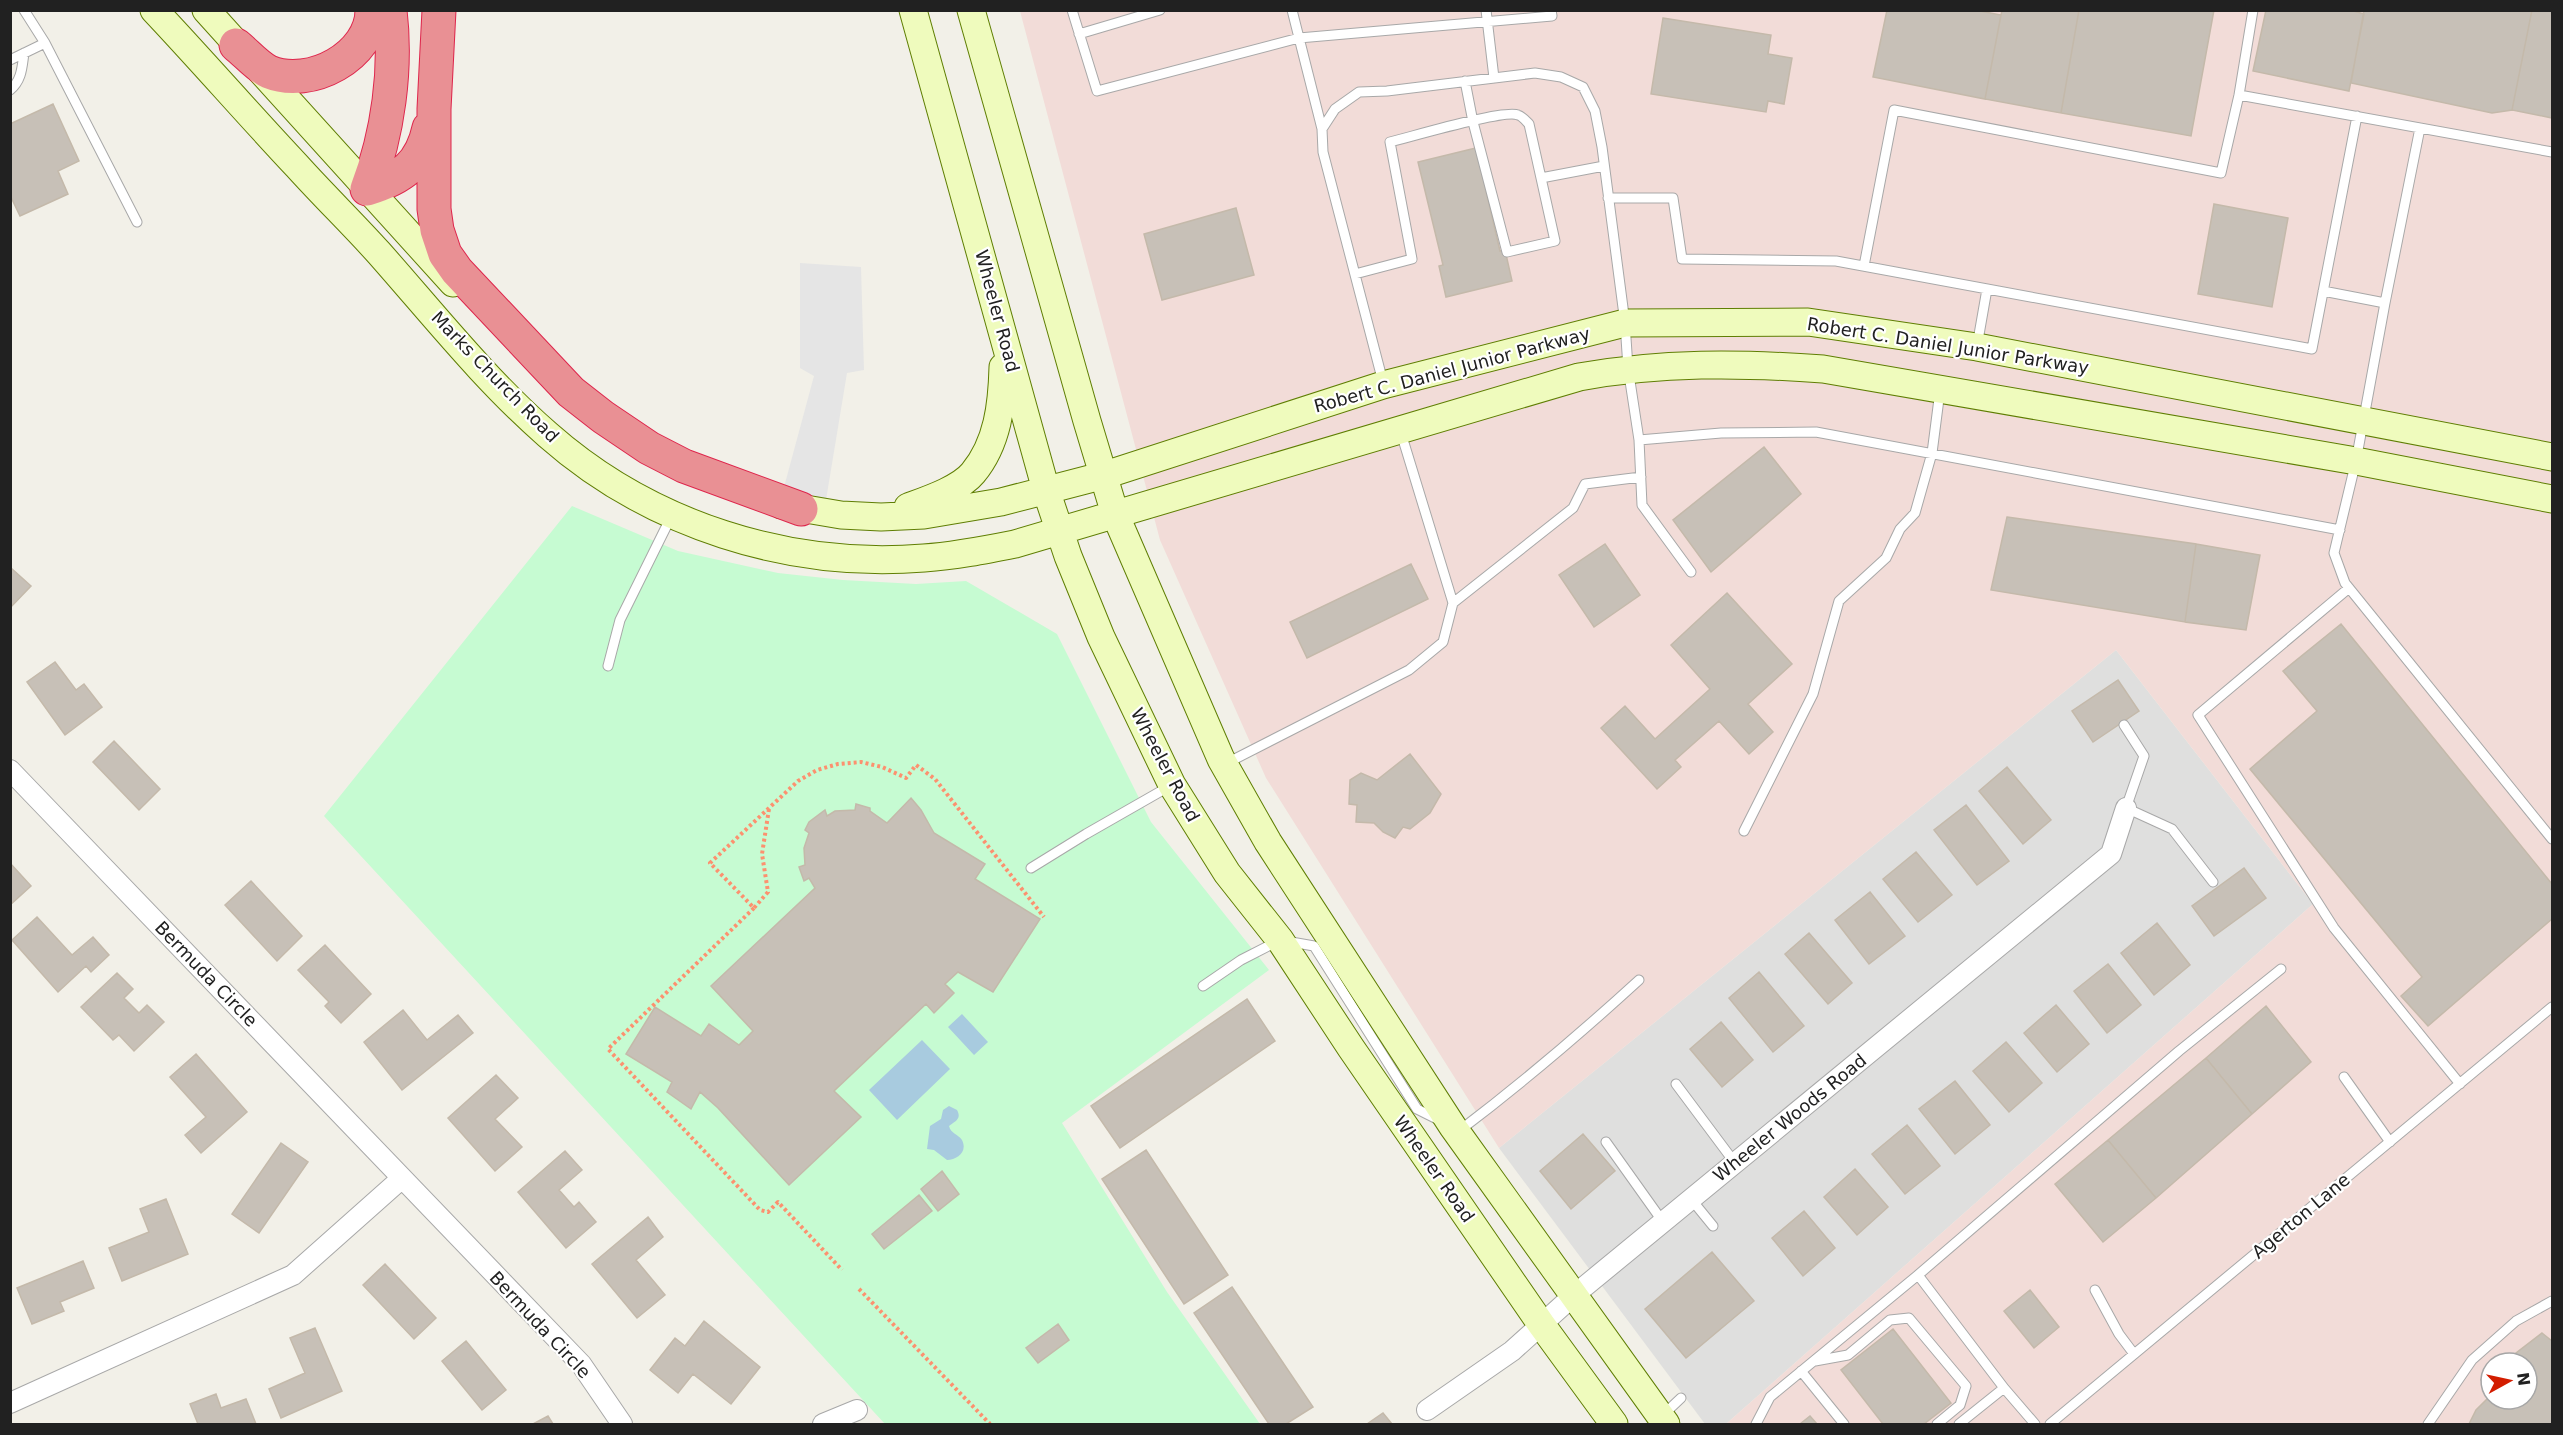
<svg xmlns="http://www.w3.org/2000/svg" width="2563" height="1435" viewBox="0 0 2563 1435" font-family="'DejaVu Sans',sans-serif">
<rect width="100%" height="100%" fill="#f2f0e8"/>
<path fill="#dfdfde" d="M2116,650L2313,904L1726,1424H1705L1499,1148Z"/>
<path fill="#f2dcd8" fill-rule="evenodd" d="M1020,11H2552V1424H1726L2313,904L2116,650L1499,1148L1266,778L1160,540ZM2491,1363H2527V1399H2491Z"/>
<path fill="#c6fbd2" d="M572,506L678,551L778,573L843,580L916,584L966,581L1057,634L1151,822L1269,970L1062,1123L1167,1292L1260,1424H885L324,816Z"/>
<path fill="#e5e5e5" d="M800,263L861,267L864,370L847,373L824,512L780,502L814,376L800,368Z"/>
<path fill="#a8cbdf" d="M962,1014L988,1042L974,1055L948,1027Z
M922,1040L950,1069L897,1120L869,1090Z
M949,1106L957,1110C962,1119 955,1121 949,1126C951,1134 958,1134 962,1140C968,1152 957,1160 947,1160L934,1150L927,1149L930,1126L941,1119L943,1110Z"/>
<path fill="#c7c0b7" stroke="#c4b9aa" stroke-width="1.5" d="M1887,10H1975L2001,15L1985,99L1873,77Z
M2002,10H2079L2061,113L1985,99Z
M2079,10H2214L2191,136L2061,113Z
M2266,10H2350L2364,14L2349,91L2253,71Z
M2364,10H2532L2512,110L2492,113L2351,83Z
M2532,10H2552V118L2512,110Z
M1663,18L1771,35L1768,54L1792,58L1784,104L1768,101L1766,112L1651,94Z
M53,104L79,161L58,171L68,194L20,216L10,195V124Z
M1476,148L1500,251L1505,250L1512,281L1446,297L1439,266L1443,265L1418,162Z
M2214,204L2288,218L2272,307L2198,294Z
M1236,208L1254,275L1162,300L1144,234Z
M1764,447L1801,494L1711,572L1673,520Z
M2007,517L2196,544L2185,622L1991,590Z
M1605,544L1640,595L1594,627L1559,575Z
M2196,544L2260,555L2246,630L2185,622Z
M1411,564L1428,599L1307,658L1290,622Z
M11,568L31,586L10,608V569Z
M1727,593L1792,664L1748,704L1773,732L1749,754L1719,721L1675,760L1681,767L1657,789L1601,728L1625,706L1655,739L1710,689L1671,645Z
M2341,624L2552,884V919L2428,1026L2401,996L2422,977L2250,769L2317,711L2283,671Z
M55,662L76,690L84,684L102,707L65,735L27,682Z
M2118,680L2139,711L2093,742L2072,711Z
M114,741L160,789L139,810L93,762Z
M1410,754L1441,794L1430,813L1410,829L1403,827L1395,838L1383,832L1374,823L1356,822L1357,805L1349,804L1350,780L1361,773L1377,780Z
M2007,767L2051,820L2023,844L1979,791Z
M911,798L921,810L934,833L985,864L975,879L1040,919L993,992L958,972L945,984L954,993L934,1013L926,1004L834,1091L861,1117L789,1185L718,1108L700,1092L691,1109L667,1092L672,1082L626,1054L655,1007L701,1036L709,1024L739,1045L753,1031L711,986L815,888L809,878L804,881L799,867L805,865L804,848L809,833L805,830L809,822L825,810L827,816L835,811L855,810L856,804L870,808V811L887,823Z
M1966,805L2009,861L1977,885L1934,830Z
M1916,852L1952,895L1918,922L1883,879Z
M10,863L31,886L10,905Z
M2244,868L2266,898L2214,936L2192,906Z
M251,881L302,936L277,961L225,905Z
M1870,892L1905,936L1869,964L1835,920Z
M37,917L72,955L93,937L109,955L91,972L86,966L58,992L12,940Z
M2157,923L2190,965L2154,995L2121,953Z
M1809,933L1852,983L1828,1004L1785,954Z
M325,945L371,994L341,1023L325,1006L329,1002L298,970Z
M2108,964L2141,1005L2107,1033L2074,991Z
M1759,972L1804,1026L1773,1052L1729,998Z
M117,973L133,989L124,998L139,1013L147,1005L164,1022L134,1051L119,1035L113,1040L81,1007Z
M1247,999L1275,1041L1120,1148L1091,1106Z
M2056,1005L2089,1044L2057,1072L2024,1033Z
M2266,1006L2311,1062L2252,1114L2206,1058Z
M403,1010L427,1040L458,1015L473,1033L402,1090L364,1042Z
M1721,1022L1753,1060L1722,1087L1690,1049Z
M2006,1042L2042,1083L2009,1112L1973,1071Z
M196,1054L247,1112L201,1153L185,1135L206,1117L170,1077Z
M2206,1058L2252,1114L2156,1198L2108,1140Z
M496,1075L518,1098L495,1119L522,1147L495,1171L448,1118Z
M1955,1081L1990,1125L1955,1154L1919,1109Z
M1907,1125L1940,1166L1905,1194L1872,1154Z
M1583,1134L1615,1171L1571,1209L1540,1171Z
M2108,1140L2156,1198L2103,1242L2055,1184Z
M281,1143L308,1162L259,1233L232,1214Z
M1146,1150L1228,1275L1184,1304L1102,1179Z
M565,1151L582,1170L559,1190L574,1207L579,1202L596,1222L566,1248L518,1192Z
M1855,1169L1888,1207L1857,1235L1824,1197Z
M942,1171L959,1194L938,1211L921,1189Z
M919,1195L932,1211L884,1249L872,1234Z
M166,1199L188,1254L122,1281L109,1248L149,1232L140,1209Z
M1804,1211L1835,1248L1803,1276L1772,1238Z
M648,1217L663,1237L636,1260L665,1295L637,1318L592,1264Z
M1712,1252L1754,1301L1686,1358L1645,1309Z
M83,1261L94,1288L60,1302L64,1311L32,1324L17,1288Z
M385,1264L436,1318L414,1339L363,1285Z
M1232,1287L1313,1407L1286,1424H1269L1194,1313Z
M2030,1290L2059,1327L2034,1348L2004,1311Z
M704,1321L760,1367L731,1404L693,1374L678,1393L650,1370L675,1338L685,1346Z
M1058,1324L1069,1340L1038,1363L1026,1348Z
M315,1328L342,1391L281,1418L269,1389L305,1373L290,1338Z
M1893,1329L1951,1403L1924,1424H1883L1841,1370Z
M2542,1333L2552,1341V1424H2469L2476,1410L2491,1395V1399H2527V1363H2503Z
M466,1341L506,1390L482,1410L442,1361Z
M2491,1372V1395L2481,1380Z
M216,1394L221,1408L246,1399L256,1424H198L190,1404Z
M1383,1413L1392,1424H1367Z
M548,1416L553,1424H533Z
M1810,1416L1817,1424H1800Z"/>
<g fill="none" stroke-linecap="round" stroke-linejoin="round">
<defs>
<path id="lane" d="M24,10L45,43L137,222
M1072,10L1097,91L1299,38L1552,16L1551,10
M1292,10L1322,129
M1486,10L1494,78
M1079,34L1160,10
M10,60L45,43
M10,90C22,80 22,67 24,53
M2239,95L2552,152
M1541,178L1604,166
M1608,198H1673L1682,259L1836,261L2312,349L2357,116
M1864,266L1894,110L2221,173L2239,95L2253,10
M1355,274L1412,259L1390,142C1411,137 1504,109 1518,115C1522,116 1526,121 1529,124L1555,241L1507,252L1473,122L1465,81
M2323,291L2385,303L2420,128
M2385,303L2356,461L2334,553L2345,583L2552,839
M1977,346L1987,289
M1383,382L1323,152L1322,129L1335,109L1359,92L1387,91L1535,73L1561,77L1583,87L1595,111L1602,147L1625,323L1628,368L1639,440L1642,505L1691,572
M1401,433L1453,603L1573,508L1585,484L1641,477
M1639,440L1721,433L1816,432L2340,530
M2349,588L2198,715L2334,928L2460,1084
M608,666L620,620L671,517
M2124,725L2144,756L2126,808L2172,829L2213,882
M1227,763L1409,670L1443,642L1453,603
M1744,831L1813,694L1839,601L1886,558L1900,529L1915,513L1932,453L1940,391
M1031,868L1086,834L1170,786
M1203,986L1241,960L1280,940L1314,946L1417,1109L1437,1119
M2344,1077L2390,1142
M1676,1084L1735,1163
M1459,1131C1521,1084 1581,1033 1639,980
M1606,1142L1663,1222
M1691,1199L1713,1226
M1918,1275L2179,1051L2281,969
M2095,1290L2119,1334L2134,1354
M1815,1361L1848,1355L1890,1320L1909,1318L1966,1386L1960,1405L1937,1424
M1801,1371L1844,1424
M2004,1388L2035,1424
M1663,1415L1681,1398
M1756,1424L1770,1397L1918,1275L2004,1388L1959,1424
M2050,1424L2552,1007
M2428,1424L2472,1360L2516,1321L2552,1301"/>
<path id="street" d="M10,770L581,1364L622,1424
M10,1403L293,1275L401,1179
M1427,1410L1512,1351L1573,1296L2111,854L2126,808
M823,1424L857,1410"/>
<path id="secondary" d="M154,10C203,62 249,115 297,166C324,196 352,223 379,253C433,314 486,381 548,435C650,525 789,569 924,558C955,556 985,550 1015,544L1579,377C1662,362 1740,363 1823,369L2356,461L2552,499
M206,10L453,283
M913,10L1046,490L1068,556L1101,637L1172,785L1227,873L1280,940L1351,1048L1541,1324L1614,1424
M971,10L1087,421L1115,514L1221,759L1268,842L1453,1127L1666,1424
M782,505L841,515L881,517L924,515L1001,502L1105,475L1383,385L1625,323L1808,322L1977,347L2552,457
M908,507C927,500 960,489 973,473C998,443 1002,404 1003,367"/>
<path id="highway" d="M439,10L434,109V209L437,230L445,254L457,271L571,392L603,417L649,448L684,466L801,509
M236,45C246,53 258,67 269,72C310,89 372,56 372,10
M367,189C388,134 397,69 390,10
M367,189C402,178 421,165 429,128"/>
</defs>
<use href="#lane" stroke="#a8a8a8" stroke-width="11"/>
<use href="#street" stroke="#a8a8a8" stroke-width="22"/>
<use href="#secondary" stroke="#5f7e03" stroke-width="29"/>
<use href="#highway" stroke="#de264c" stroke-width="35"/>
<path stroke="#fc916f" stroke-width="4" stroke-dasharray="3 3" stroke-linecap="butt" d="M769,809L762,854L768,892L754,908L710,863L798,781L817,770L838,764L861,762L882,767L906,778L916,765L935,779L1044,917
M754,908L608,1049L760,1210L768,1212L778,1202L842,1270
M859,1289L990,1424"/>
<use href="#lane" stroke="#fff" stroke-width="9"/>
<use href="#street" stroke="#fff" stroke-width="20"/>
<use href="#secondary" stroke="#effbbd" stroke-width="27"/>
<use href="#highway" stroke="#e99094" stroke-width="33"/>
</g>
<g text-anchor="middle" stroke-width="4.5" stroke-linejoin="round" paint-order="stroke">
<g font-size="18" fill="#212121" stroke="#fff">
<text transform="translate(997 311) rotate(75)" y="6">Wheeler Road</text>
<text transform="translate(1948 346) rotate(9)" y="6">Robert C. Daniel Junior Parkway</text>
<text transform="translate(1452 370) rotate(-15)" y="6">Robert C. Daniel Junior Parkway</text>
<text transform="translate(495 377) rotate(46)" y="6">Marks Church Road</text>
<text transform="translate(1165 765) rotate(62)" y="6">Wheeler Road</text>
<text transform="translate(206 974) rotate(46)" y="6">Bermuda Circle</text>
<text transform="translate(1790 1118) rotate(-39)" y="6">Wheeler Woods Road</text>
<text transform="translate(1434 1169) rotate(55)" y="6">Wheeler Road</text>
<text transform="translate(2301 1216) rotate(-40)" y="6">Agerton Lane</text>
<text transform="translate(540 1325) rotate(47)" y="6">Bermuda Circle</text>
</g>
</g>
<rect width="2563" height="1435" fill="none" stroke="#212121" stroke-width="24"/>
<g transform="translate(2509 1381) rotate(82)"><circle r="28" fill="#ffffff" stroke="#a6a6a6" stroke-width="1.5"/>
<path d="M0-4.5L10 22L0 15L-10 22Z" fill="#d31d00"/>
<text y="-9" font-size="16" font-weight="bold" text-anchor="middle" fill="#212121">N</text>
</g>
</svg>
